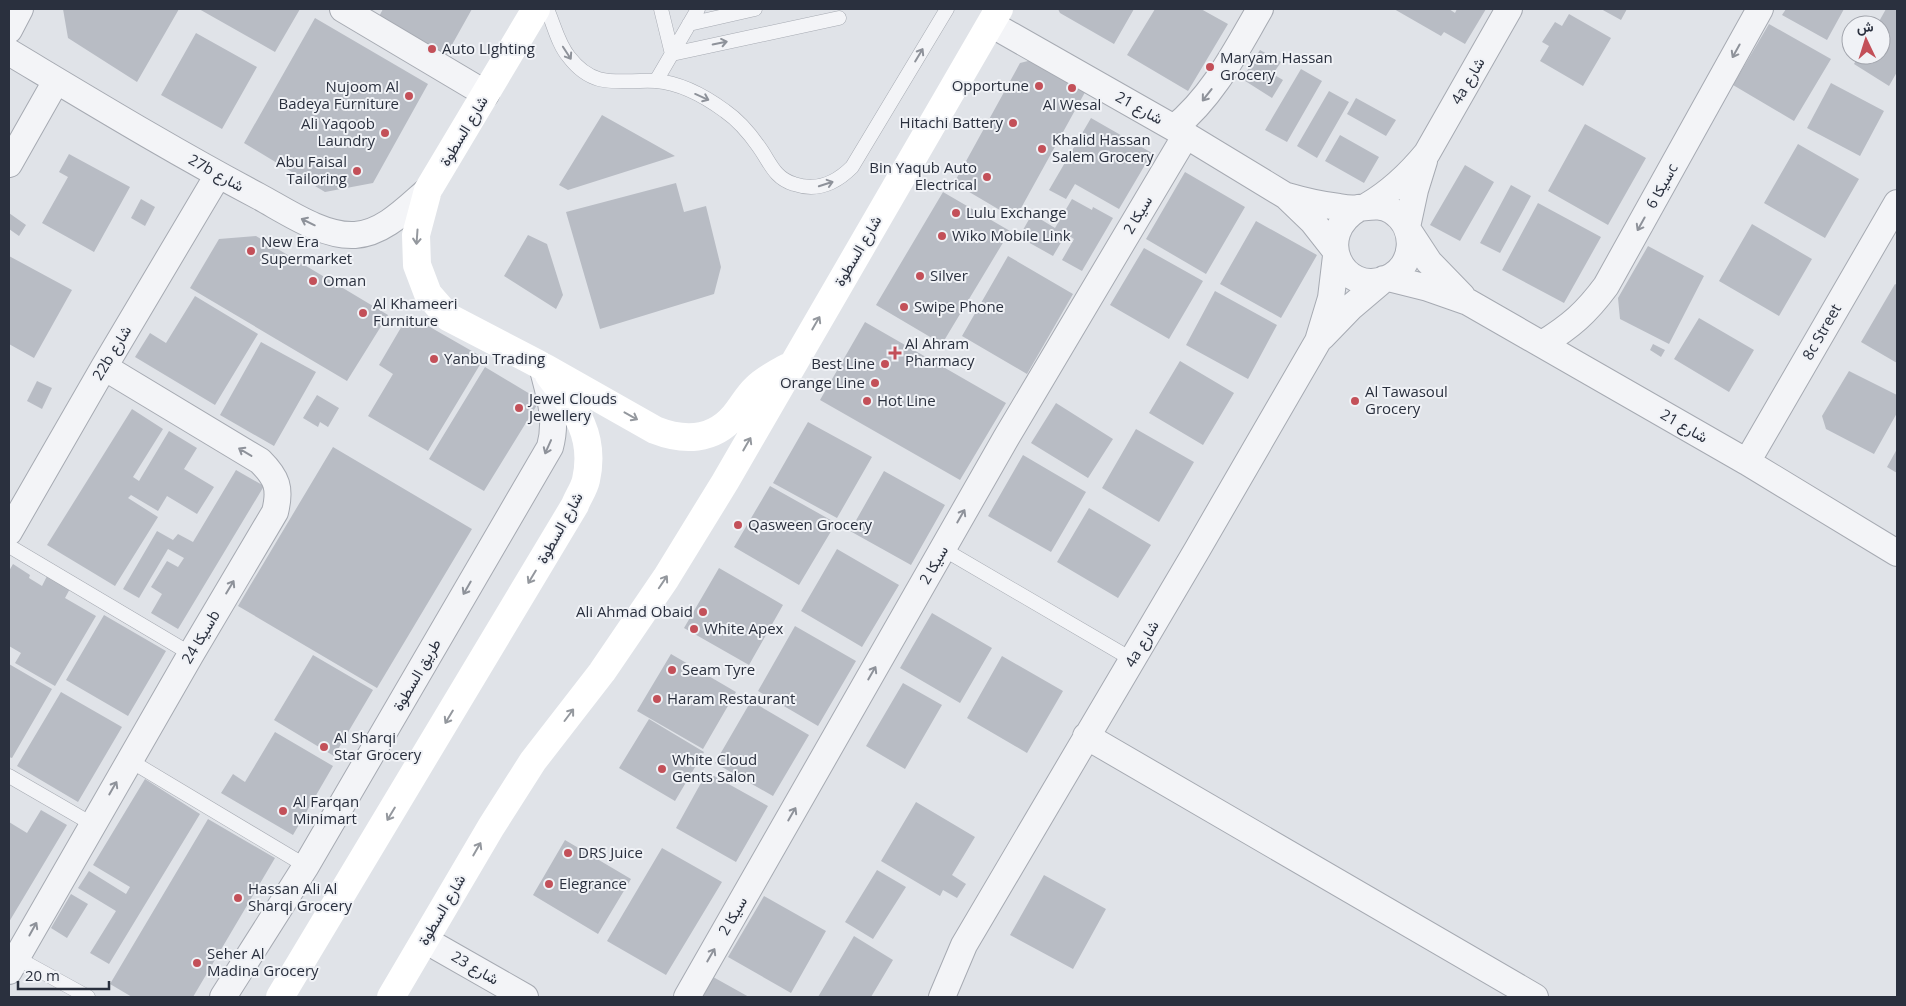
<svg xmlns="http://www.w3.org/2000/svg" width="1906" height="1006" viewBox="0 0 1906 1006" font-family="'Open Sans',Vazirmatn,sans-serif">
<rect width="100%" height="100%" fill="#e0e3e8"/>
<path fill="#b8bcc4" d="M63,9H179L137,82L68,38Z
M199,9H300L275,52Z
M383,9H472L444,59L376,22Z
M1058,9H1134L1114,44L1060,13Z
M1155,9H1201L1228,24L1188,91L1127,55Z
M1394,9H1449L1455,13L1457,9H1486L1465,44L1444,32L1441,36Z
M1601,9H1627L1621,20Z
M1786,9H1844L1827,40L1782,15Z
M1886,9L1897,10V72L1889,86L1854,64L1859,55H1881V25H1877Z
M1569,14L1611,38L1583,86L1540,61L1549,46L1542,42L1555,22L1562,26Z
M315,18L428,84L373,183L325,192L244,143Z
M1769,24L1831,59L1794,121L1733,85Z
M196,33L257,67L222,129L161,95Z
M1260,50L1281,62L1273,74L1283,80L1272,98L1242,79Z
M1040,58L1089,85L1015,219L954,183L1020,63Z
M1301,69L1322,81L1287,142L1265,130Z
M1831,83L1884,111L1860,156L1807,128Z
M1329,91L1349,102L1317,158L1297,146Z
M1356,98L1396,120L1386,136L1347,114Z
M602,115L675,156L568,190L559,185Z
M1091,118L1152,153L1119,209L1075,184L1066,199L1049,190Z
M1585,124L1646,158L1608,225L1548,191Z
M1340,135L1379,157L1364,183L1325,161Z
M1798,144L1859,179L1825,238L1764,203Z
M69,154L130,187L94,252L42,223L68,177L59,172Z
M1465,165L1494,182L1460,241L1430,225Z
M1185,172L1245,207L1206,274L1146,239Z
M676,183L684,212L706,206L721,267L714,294L600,329L566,212Z
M1511,185L1531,196L1500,253L1480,243Z
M943,192L1010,231L942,344L876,305Z
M141,199L155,207L145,226L131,218Z
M1072,199L1092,210L1093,207L1113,218L1082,271L1062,260L1074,239L1066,234L1053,256L1019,237L1032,214L1055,228Z
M1538,203L1601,237L1564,303L1502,270Z
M9,213L26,225L19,236L9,229Z
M1256,221L1317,255L1281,318L1220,284Z
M1752,224L1812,259L1779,316L1719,281Z
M528,235L547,244L563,295L556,309L504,276Z
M256,236L388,315L347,381L190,288L219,239Z
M1648,246L1704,276L1669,344L1620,319L1618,298Z
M1144,248L1203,281L1169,339L1110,305Z
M9,256L72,290L34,358L9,344Z
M1008,256L1073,294L1027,374L962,336Z
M1895,284L1897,285V363L1861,342Z
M1215,291L1277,325L1248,379L1186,345Z
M195,296L258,334L215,405L135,357L150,333L166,343Z
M1699,318L1754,350L1729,392L1674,359Z
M406,319L420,327L423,323L484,358L428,451L368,416L393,374L379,365Z
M865,322L1006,403L960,480L820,400Z
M261,342L316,372L274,446L220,415Z
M1653,344L1665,350L1661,357L1650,350Z
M1180,361L1234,393L1203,445L1149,413Z
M485,367L540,400L484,491L429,459Z
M1849,371L1897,395V413L1874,454L1826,429L1822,416Z
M37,381L52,388L42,409L27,401Z
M317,395L339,408L328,427L320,422L318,427L303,418Z
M1056,403L1113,439L1088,478L1031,443Z
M132,409L163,429L133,477L139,481L169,431L197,448L184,469L214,487L197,514L167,496L158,511L131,495L128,498L158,517L115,586L47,545Z
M808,422L872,457L837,518L773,483Z
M1136,429L1194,462L1159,522L1102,488Z
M333,447L472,529L377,688L238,606Z
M1897,449V473L1887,467Z
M1023,455L1086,492L1051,552L988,516Z
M236,470L264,486L178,629L151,613L162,594L151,587L167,561L178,567L184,558L168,549L139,598L123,589L157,531L173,540L178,534L193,542Z
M884,471L945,505L911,565L850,531Z
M770,486L836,523L799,585L734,547Z
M1089,508L1151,545L1118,598L1057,562Z
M837,549L899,585L862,647L801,611Z
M13,564L30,575L29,578L42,586L49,572L72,585L65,598L96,616L55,686L15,663L21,653L9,646V571Z
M719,568L783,605L749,665L684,628Z
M932,613L992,648L960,703L900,668Z
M104,615L166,651L128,716L66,680Z
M795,626L856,661L818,726L758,691Z
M671,654L736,692L703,749L637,711Z
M313,655L373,690L334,756L274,720Z
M1002,656L1063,691L1027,753L967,718Z
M9,664L52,689L12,758L9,757Z
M903,683L942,705L905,769L866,746Z
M61,692L122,727L78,802L17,766Z
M751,701L809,735L773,796L715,763Z
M649,719L704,752L675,801L619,768Z
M275,732L333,766L293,835L221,793L233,774L245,782Z
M707,772L768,806L736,862L676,828Z
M145,779L200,814L109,964L90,953L116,911L78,888L89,871L126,894L130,887L93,865Z
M916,802L975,837L952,875L966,884L957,898L943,890L940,896L881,861Z
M41,810L67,825L9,922V822L27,833Z
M208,819L275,858L193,997H132L110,984Z
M565,840L631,879L598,934L533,895Z
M662,848L722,882L666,975L607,941Z
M877,870L906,887L873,939L845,922Z
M1044,875L1106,909L1073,969L1010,935Z
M71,894L88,904L67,938L51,928Z
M764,896L826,931L791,993L728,957Z
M854,936L893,960L871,997H818Z
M706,973L749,997H692Z"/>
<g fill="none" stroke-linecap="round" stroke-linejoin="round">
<defs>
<path id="lane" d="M547,9C554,25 558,44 569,57C595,91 621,79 656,81C680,83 706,97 725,111C738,120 750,134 759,147C770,162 774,178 794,184C817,192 836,183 852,167L947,9
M661,9L672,54L839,18
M689,24L755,9
M656,81L698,9
M9,546L191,654
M943,549L1133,660
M129,760L306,866
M9,776L92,824
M17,958L88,997"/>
<path id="street" d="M343,9L486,94
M991,24L1174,128L1286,196L1313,222L1335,250
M9,30L20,9
M9,52C91,101 173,151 258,196C286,211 323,237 355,235C384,233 407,208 428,190
M1174,128C1214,95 1235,52 1260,9
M9,164L56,81
M1287,196C1304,201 1321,205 1339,207C1345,208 1352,209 1358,208C1370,207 1381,204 1392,211C1418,228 1415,267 1386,279C1342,296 1312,235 1359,208
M1367,206C1391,192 1409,175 1427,153L1509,9
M1407,227L1415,190L1424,161
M1408,230L1429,262L1462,296
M1388,278L1428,288L1468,302L1747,462L1897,553
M1322,337L1351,307L1384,279
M1542,344C1571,326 1586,313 1606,286L1760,9
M1747,462L1897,203
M9,532L104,367L218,175
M1086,736L1535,997
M425,940L525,997
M9,971L191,654L275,512C281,488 277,478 260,461L104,367
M223,997L306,866L550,447C558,418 549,394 542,366
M687,997L1006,438L1186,135
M942,997L964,945L1197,550L1318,341L1331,298L1336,256"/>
</defs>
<use href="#lane" stroke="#a6aab2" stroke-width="15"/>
<use href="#street" stroke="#a6aab2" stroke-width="28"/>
<use href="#lane" stroke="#f3f4f7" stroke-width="14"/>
<use href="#street" stroke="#f3f4f7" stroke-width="26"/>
<path stroke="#fff" stroke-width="28" d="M536,9L428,190L416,235L417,265L428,294L448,317L542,366L655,430C683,441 713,441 734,416C742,407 747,396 756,388C765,379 777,373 788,367
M280,997L575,505C578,497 584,489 586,480C596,435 575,409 549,375
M391,997L491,827L533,761L602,672L666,578L725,482L999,9"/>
</g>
<defs><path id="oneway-shaft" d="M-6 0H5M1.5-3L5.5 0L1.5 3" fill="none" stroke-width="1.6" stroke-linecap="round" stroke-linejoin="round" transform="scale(1.25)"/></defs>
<g stroke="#8e929a">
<use href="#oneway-shaft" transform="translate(720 43) rotate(-12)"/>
<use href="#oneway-shaft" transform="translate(1736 51) rotate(119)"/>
<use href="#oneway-shaft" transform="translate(567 53) rotate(57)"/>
<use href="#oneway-shaft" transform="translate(919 55) rotate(-59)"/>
<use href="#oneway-shaft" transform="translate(1207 95) rotate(128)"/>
<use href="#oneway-shaft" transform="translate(702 97) rotate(24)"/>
<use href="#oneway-shaft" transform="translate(826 184) rotate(-18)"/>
<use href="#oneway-shaft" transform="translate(308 222) rotate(-154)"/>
<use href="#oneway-shaft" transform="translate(1641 224) rotate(119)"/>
<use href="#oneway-shaft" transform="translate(548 447) rotate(114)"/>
<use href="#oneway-shaft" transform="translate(245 452) rotate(-149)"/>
<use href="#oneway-shaft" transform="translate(961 516) rotate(-60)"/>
<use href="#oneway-shaft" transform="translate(230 587) rotate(-59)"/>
<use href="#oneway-shaft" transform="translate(467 588) rotate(120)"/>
<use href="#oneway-shaft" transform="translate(872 673) rotate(-60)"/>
<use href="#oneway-shaft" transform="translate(113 788) rotate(-60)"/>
<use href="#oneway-shaft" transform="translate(792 814) rotate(-60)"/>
<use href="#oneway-shaft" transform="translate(33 929) rotate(-61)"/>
<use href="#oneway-shaft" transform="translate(711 955) rotate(-60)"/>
</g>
<g stroke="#94989e">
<use href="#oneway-shaft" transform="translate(417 237) rotate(94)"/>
<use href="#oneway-shaft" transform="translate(816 323) rotate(-60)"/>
<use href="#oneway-shaft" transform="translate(631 416) rotate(29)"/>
<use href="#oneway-shaft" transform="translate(747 444) rotate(-60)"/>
<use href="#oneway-shaft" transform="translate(532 577) rotate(121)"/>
<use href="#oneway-shaft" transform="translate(663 582) rotate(-56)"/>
<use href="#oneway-shaft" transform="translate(569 715) rotate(-53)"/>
<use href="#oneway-shaft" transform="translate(449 717) rotate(121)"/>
<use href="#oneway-shaft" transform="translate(391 814) rotate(121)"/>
<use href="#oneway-shaft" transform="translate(477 849) rotate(-60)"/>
</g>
<g fill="#c35059" stroke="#f0f2f6" stroke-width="2">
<circle cx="432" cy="49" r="5"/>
<circle cx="1210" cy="67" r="5"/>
<circle cx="1039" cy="86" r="5"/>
<circle cx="1072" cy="88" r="5"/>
<circle cx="409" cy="96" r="5"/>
<circle cx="1013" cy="123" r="5"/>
<circle cx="385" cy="133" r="5"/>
<circle cx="1042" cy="149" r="5"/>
<circle cx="357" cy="171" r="5"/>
<circle cx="987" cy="177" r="5"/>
<circle cx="956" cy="213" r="5"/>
<circle cx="942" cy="236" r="5"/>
<circle cx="251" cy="251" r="5"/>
<circle cx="920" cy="276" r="5"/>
<circle cx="313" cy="281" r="5"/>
<circle cx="904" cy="307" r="5"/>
<circle cx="363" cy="313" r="5"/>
<path d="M892.5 345.5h5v5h5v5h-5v5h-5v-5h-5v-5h5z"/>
<circle cx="434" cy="359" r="5"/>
<circle cx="885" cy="364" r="5"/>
<circle cx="875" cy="383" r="5"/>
<circle cx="867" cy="401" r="5"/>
<circle cx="1355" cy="401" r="5"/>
<circle cx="519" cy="408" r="5"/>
<circle cx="738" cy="525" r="5"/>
<circle cx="703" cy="612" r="5"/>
<circle cx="694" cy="629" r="5"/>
<circle cx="672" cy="670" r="5"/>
<circle cx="657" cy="699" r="5"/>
<circle cx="324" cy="747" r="5"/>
<circle cx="662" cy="769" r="5"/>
<circle cx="283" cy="811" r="5"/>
<circle cx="568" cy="853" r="5"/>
<circle cx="549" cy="884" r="5"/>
<circle cx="238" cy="898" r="5"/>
<circle cx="197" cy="963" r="5"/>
</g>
<g text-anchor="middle" stroke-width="4" stroke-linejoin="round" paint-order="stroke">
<g font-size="15" fill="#2a303e" stroke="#f0f2f6" text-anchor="start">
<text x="442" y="54">Auto LIghting</text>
<text x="1220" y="63">Maryam Hassan<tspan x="1220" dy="17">Grocery</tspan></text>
<text x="1029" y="91" text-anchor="end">Opportune</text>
<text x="399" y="92" text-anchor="end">Nujoom Al<tspan x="399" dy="17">Badeya Furniture</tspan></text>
<text x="1072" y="110" text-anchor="middle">Al Wesal</text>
<text x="1003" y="128" text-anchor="end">Hitachi Battery</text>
<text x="375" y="129" text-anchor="end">Ali Yaqoob<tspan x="375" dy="17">Laundry</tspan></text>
<text x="1052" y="145">Khalid Hassan<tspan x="1052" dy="17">Salem Grocery</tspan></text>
<text x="347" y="167" text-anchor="end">Abu Faisal<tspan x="347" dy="17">Tailoring</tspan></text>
<text x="977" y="173" text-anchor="end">Bin Yaqub Auto<tspan x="977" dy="17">Electrical</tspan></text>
<text x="966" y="218">Lulu Exchange</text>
<text x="952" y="241">Wiko Mobile Link</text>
<text x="261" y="247">New Era<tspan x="261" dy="17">Supermarket</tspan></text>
<text x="930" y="281">Silver</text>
<text x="323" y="286">Oman</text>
<text x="373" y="309">Al Khameeri<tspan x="373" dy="17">Furniture</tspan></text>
<text x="914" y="312">Swipe Phone</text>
<text x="905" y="349">Al Ahram<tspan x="905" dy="17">Pharmacy</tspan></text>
<text x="444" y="364">Yanbu Trading</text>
<text x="875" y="369" text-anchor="end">Best Line</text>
<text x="865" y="388" text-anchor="end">Orange Line</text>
<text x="1365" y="397">Al Tawasoul<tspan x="1365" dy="17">Grocery</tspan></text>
<text x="529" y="404">Jewel Clouds<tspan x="529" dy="17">Jewellery</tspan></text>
<text x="877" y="406">Hot Line</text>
<text x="748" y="530">Qasween Grocery</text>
<text x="693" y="617" text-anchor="end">Ali Ahmad Obaid</text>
<text x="704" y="634">White Apex</text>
<text x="682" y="675">Seam Tyre</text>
<text x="667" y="704">Haram Restaurant</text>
<text x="334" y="743">Al Sharqi<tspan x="334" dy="17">Star Grocery</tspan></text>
<text x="672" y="765">White Cloud<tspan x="672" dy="17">Gents Salon</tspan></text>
<text x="293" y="807">Al Farqan<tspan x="293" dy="17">Minimart</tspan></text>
<text x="578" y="858">DRS Juice</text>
<text x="559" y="889">Elegrance</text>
<text x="248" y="894">Hassan Ali Al<tspan x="248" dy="17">Sharqi Grocery</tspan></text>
<text x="207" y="959">Seher Al<tspan x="207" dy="17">Madina Grocery</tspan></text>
</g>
<g font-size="15" fill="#2a303e" stroke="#f0f2f6">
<text transform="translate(1468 81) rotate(-60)" y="5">4a شارع</text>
<text transform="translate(1139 108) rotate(29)" y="5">شارع 21</text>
<text transform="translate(464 131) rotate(-59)" y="5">شارع السطوة</text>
<text transform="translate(216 173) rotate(29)" y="5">27b شارع</text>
<text transform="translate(1662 186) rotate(-61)" y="5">سيكا 6c</text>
<text transform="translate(1138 215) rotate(-59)" y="5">سيكا 2</text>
<text transform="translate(858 251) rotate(-60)" y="5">شارع السطوة</text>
<text transform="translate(1822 332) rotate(-60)" y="5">8c Street</text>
<text transform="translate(112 353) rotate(-59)" y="5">22b شارع</text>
<text transform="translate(1684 426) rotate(30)" y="5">شارع 21</text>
<text transform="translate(560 528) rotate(-61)" y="5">شارع السطوة</text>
<text transform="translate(934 565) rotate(-60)" y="5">سيكا 2</text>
<text transform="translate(201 637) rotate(-59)" y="5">سيكا 24b</text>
<text transform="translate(1142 644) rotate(-59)" y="5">4a شارع</text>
<text transform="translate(417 675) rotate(-60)" y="5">طريق السطوة</text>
<text transform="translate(442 910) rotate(-60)" y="5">شارع السطوة</text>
<text transform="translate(733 916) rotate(-60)" y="5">سيكا 2</text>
<text transform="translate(475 968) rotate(30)" y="5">شارع 23</text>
</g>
</g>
<rect width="1906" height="1006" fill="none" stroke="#2a303e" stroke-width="20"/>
<g transform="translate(1866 40) rotate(356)"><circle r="24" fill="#f0f2f6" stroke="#a1a4ac"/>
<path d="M0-4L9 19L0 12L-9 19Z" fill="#c35059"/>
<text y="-8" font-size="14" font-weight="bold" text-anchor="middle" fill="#2a303e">ش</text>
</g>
<path d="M18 981v8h91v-8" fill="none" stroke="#2a303e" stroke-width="2.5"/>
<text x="25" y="981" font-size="15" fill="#2a303e" stroke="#f0f2f6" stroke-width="4" paint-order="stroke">20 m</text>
</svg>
